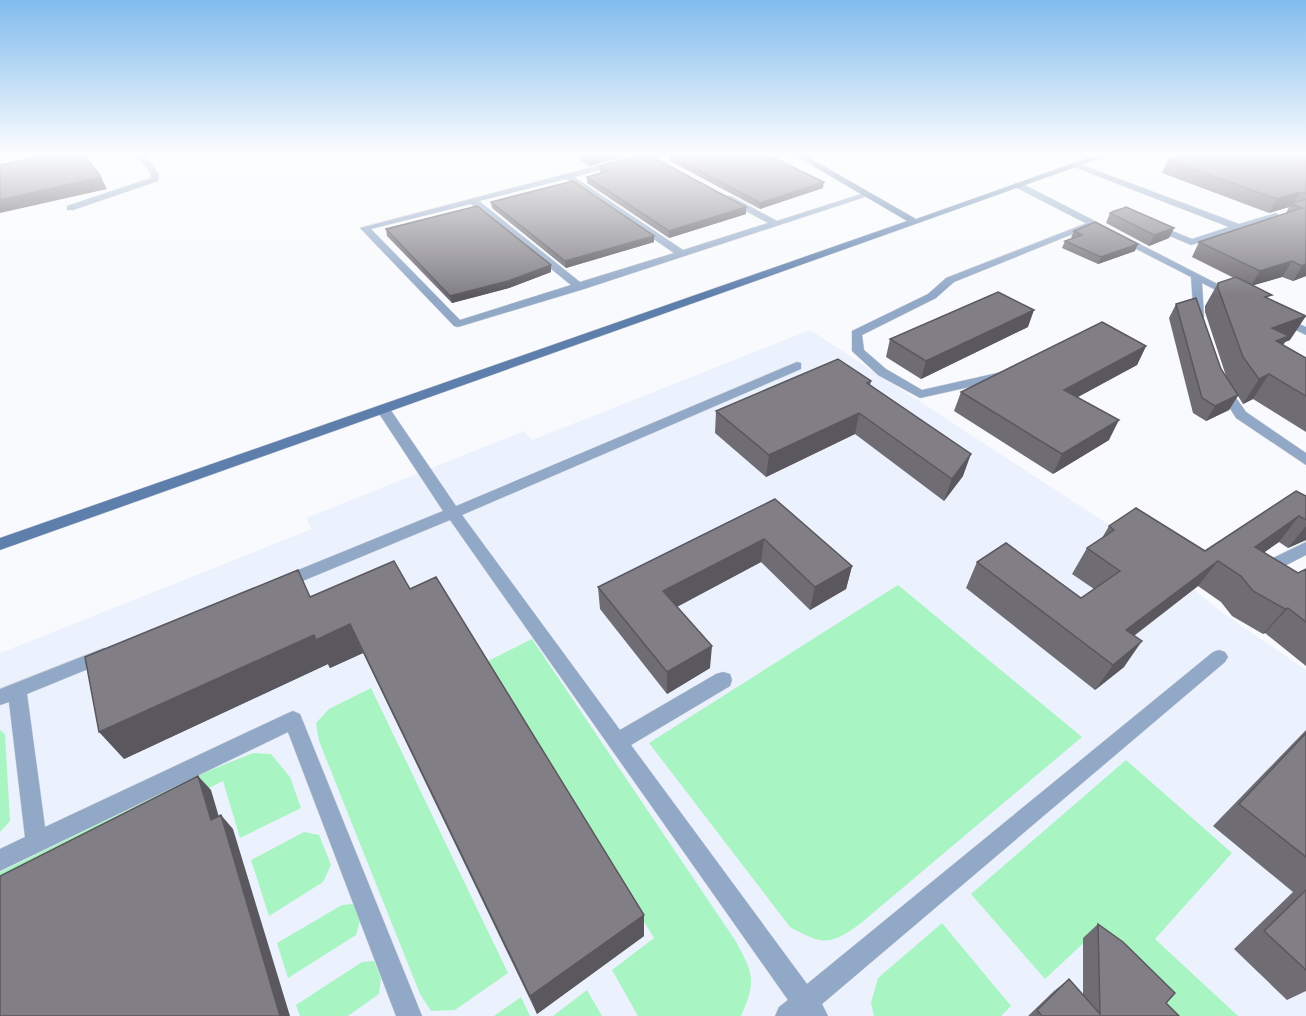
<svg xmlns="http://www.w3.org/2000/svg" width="1306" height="1016" viewBox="0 0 1306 1016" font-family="Manrope,sans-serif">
<rect width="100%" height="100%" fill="#f9fafd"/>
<path fill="#ecf1fe" d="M810,330L1180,571L1179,577L1220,611L1306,670V1016H0V653L312,529L306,518L524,431L532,440Z"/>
<path fill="#a8f4c2" d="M898,585L1082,737L861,923C830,946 823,945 790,927L649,743Z
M532,639L735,940C753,973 757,980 741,1016H638L612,970L654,938L486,662Z
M371,688L508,973L455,1010L431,1011L420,994L319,741L316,723L329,709Z
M0,730L5,734L10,821L0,832Z
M253,753L271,754L290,777L301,808L240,838L223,781L0,895V872L201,774Z
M1126,760L1232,853L1155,939L1238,1016H1159L1090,937L1045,979L971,894Z
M304,832L319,835L331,865L323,882L269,916L251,860Z
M353,904L360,920L356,935L288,978L277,943L342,905Z
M942,923L1011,1006L1001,1016H874L871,1003L878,978Z
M374,961L381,978L379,994L348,1016H300L296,1005L362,962Z
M587,990L602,1016H553Z
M521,997L530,1016H494Z"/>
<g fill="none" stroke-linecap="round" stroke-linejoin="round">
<defs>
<path id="lane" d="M1077,163L1239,224L1276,213L1281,216L1243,230L1191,245L1111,211L1119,209L1192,239L1229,227L1074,167L1073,165Z
M1087,223L1095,225L954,282L936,298L862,335L864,350L886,369L922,390L1006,371L1010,372V378L920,398L878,375L852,351V331L928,294L946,278Z
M1281,316L1306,327V335L1277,321L1275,319Z
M797,362L801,363V369L462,515L620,730L716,674L723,672L730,674L732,680L730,686L631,745L807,984L1213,652L1219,650L1225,652L1228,657L1225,662L822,1004L828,1016H775L779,1007L788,1000L450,520L288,587H276L274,583L276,579L443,511L376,409L378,406H388L456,506Z
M104,648L110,650L113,655L110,660L27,694L45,827L286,714L293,711L300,714L422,1016H396L288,732L0,871V849L25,837L9,702L0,705V689Z"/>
<path id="street" d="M135,153H143L159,174L158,181L73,210H67V206L151,178V174Z
M646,153H661L574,177L683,250L768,223L725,200V196H731L777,221L864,193L871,195L584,289L458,327L454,326L360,228ZM566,179L674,253L580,282L479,201ZM471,204L571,285L460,320L371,229Z
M1015,183H1021L1237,294L1228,296L1202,283L1204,317L1202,319H1194L1191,277L1015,187Z
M1223,384L1227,385L1246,412L1306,453V465L1236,418L1217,388Z
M1306,542V555L1273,572H1261L1259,568L1261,564Z"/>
<path id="secondary" d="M791,153H801L916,219L1102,153H1115L0,550V538L907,221Z"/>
</defs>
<use href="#lane" stroke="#d5d6d9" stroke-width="1"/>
<use href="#street" stroke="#d5d6d9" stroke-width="1"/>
<use href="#secondary" stroke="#d5d6d9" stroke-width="1"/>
<use href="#lane" fill="#91a8c7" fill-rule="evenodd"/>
<use href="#street" fill="#91a8c7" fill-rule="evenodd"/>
<use href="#secondary" fill="#5e7fac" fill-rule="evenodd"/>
</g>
<path fill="#6f6c73" d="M575,153H636L589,166L580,160V156Z
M1306,153V276L1293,281L1282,277L1253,285L1269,299L1290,340L1285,342L1283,345L1306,358V432L1253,399L1243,404L1238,396L1229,410L1206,421L1193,413L1169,318L1176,304L1227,379L1205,312V306L1218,283L1234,278L1192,257L1199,242L1286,213L1289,207L1269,213L1162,173L1168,160Z
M670,155L823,188L760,209L670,161Z
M600,166L746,207V214L669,238L587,183V177L601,173L600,172Z
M491,202L654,242L566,268L492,208Z
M1110,213L1174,228L1169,238L1149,246L1106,223Z
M386,229L551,272L509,288L452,303L387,236Z
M1074,231L1135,251L1098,264L1062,248L1065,241L1073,238L1071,237Z
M1028,327L921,379L886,357L890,339Z
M1146,346L1137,365L1077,397L1109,440L1053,474L954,411L961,392Z
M871,381L870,386L963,476L944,501L855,434L766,477L715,433L716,411Z
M1306,496V540L1288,548L1279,542L1264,552L1298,573L1306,569V666L1265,633L1263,634L1232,616L1221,602L1198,586L1134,636L1124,667L1095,690L966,588L977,562L1081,598L1094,589L1072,574L1087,548L1102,538L1109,526L1205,551Z
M775,499L852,566L846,589L810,610L761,562L677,607L710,668L667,694L600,609L598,587Z
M410,589L644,915V936L537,1014L363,653L330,668L328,664L124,759L310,597Z
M1306,730V991L1287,1000L1234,949L1293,892L1213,826Z
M1098,924L1166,1003L1179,1016H1028L1054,991L1069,979L1083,995V938Z"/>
<path fill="#5a585e" d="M594,153H636L589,166L588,155Z
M101,177L107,189L0,213V200Z
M824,182L823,188L760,209V203Z
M1300,192L1293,205L1291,204L1289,207L1269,213L1277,199Z
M746,207V214L669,238V231Z
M1174,228L1169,238L1149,246L1154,235Z
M654,236V242L566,268L565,261Z
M1138,244L1135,251L1098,264L1101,257Z
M1292,261L1282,277L1251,286L1260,271Z
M1306,264V276L1293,281L1302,266Z
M551,265V272L509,288L452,303L450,296Z
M1034,310L1028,327L921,379L926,361Z
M1306,316L1290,340L1285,342L1273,361L1272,328Z
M1146,346L1137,365L1056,409L1064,390Z
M1269,374L1253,399L1243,404L1259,379Z
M1238,395L1229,410L1206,421L1215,406Z
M859,413L855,434L766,477L769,455Z
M1119,420L1109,440L1053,474L1062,454Z
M971,454L963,476L944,501L952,479Z
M1299,516L1279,542L1235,573L1255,547Z
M1306,526V540L1288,548Z
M764,539L761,562L663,614V591Z
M1218,561L1198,586L1108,655L1126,630Z
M852,566L846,589L810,610L815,587Z
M1288,608L1265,633L1263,634L1285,609Z
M350,624L363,653L330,668L328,664L124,759L99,732L314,635Z
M1142,641L1124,667L1095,690L1113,665Z
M712,646L710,668L667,694V672Z
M198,776L211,790L224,834L211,820Z
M221,815L233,829L290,1016H280Z
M644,915V936L537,1014L530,996Z"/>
<path fill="#817e86" stroke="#5a585e" stroke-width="1.5" d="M42,153H83L101,177L0,200V165L40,156Z
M678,153H764L824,182L760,203L670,155Z
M1185,153H1306V194L1300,192L1277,199L1168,160Z
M647,154L746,207L669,231L587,177L608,171L600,166Z
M573,181L654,236L565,261L491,202Z
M1306,199V264L1302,266L1292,261L1260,271L1199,242L1302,208L1291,204Z
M477,206L551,265L508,281L450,296L386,229Z
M1126,207L1174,228L1154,235L1110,213Z
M1095,222L1138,244L1101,257L1065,241L1082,235L1074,231Z
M1236,277L1272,295L1265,297L1306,316L1272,328L1289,336L1276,341L1306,358V396L1269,374L1259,379L1243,357L1218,288V283Z
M998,292L1034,310L926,361L890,339Z
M1196,298L1221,369L1238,395L1215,406L1202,398L1176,304Z
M1102,322L1146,346L1064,390L1119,420L1062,454L961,392Z
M838,359L871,381L867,383L971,454L952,479L859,413L769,455L716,411Z
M1296,491L1306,496V520L1299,516L1255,547L1298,573L1306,569V622L1288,608L1285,609L1253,591L1241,576L1218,561L1126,630L1142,641L1113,665L977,562L1006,543L1081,598L1120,571L1087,548L1114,530L1109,526L1136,508L1205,551Z
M775,499L852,566L815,587L764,539L663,591L712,646L667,672L598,587Z
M394,561L410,589L436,577L644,915L530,996L350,624L316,640L314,635L99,732L85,657L298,570L310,597Z
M1306,733V857L1239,804Z
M198,776L211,820L221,815L280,1016H0V876Z
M1306,890V970L1264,931Z
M1098,924L1123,942L1175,993L1166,1003L1179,1016H1042L1037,1010L1069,979L1100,1014Z"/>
<linearGradient id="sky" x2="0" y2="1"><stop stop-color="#80bbed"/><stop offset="0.52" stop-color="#fcfdfe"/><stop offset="1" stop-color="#fcfdfe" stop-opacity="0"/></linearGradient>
<rect width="1306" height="296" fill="url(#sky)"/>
</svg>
